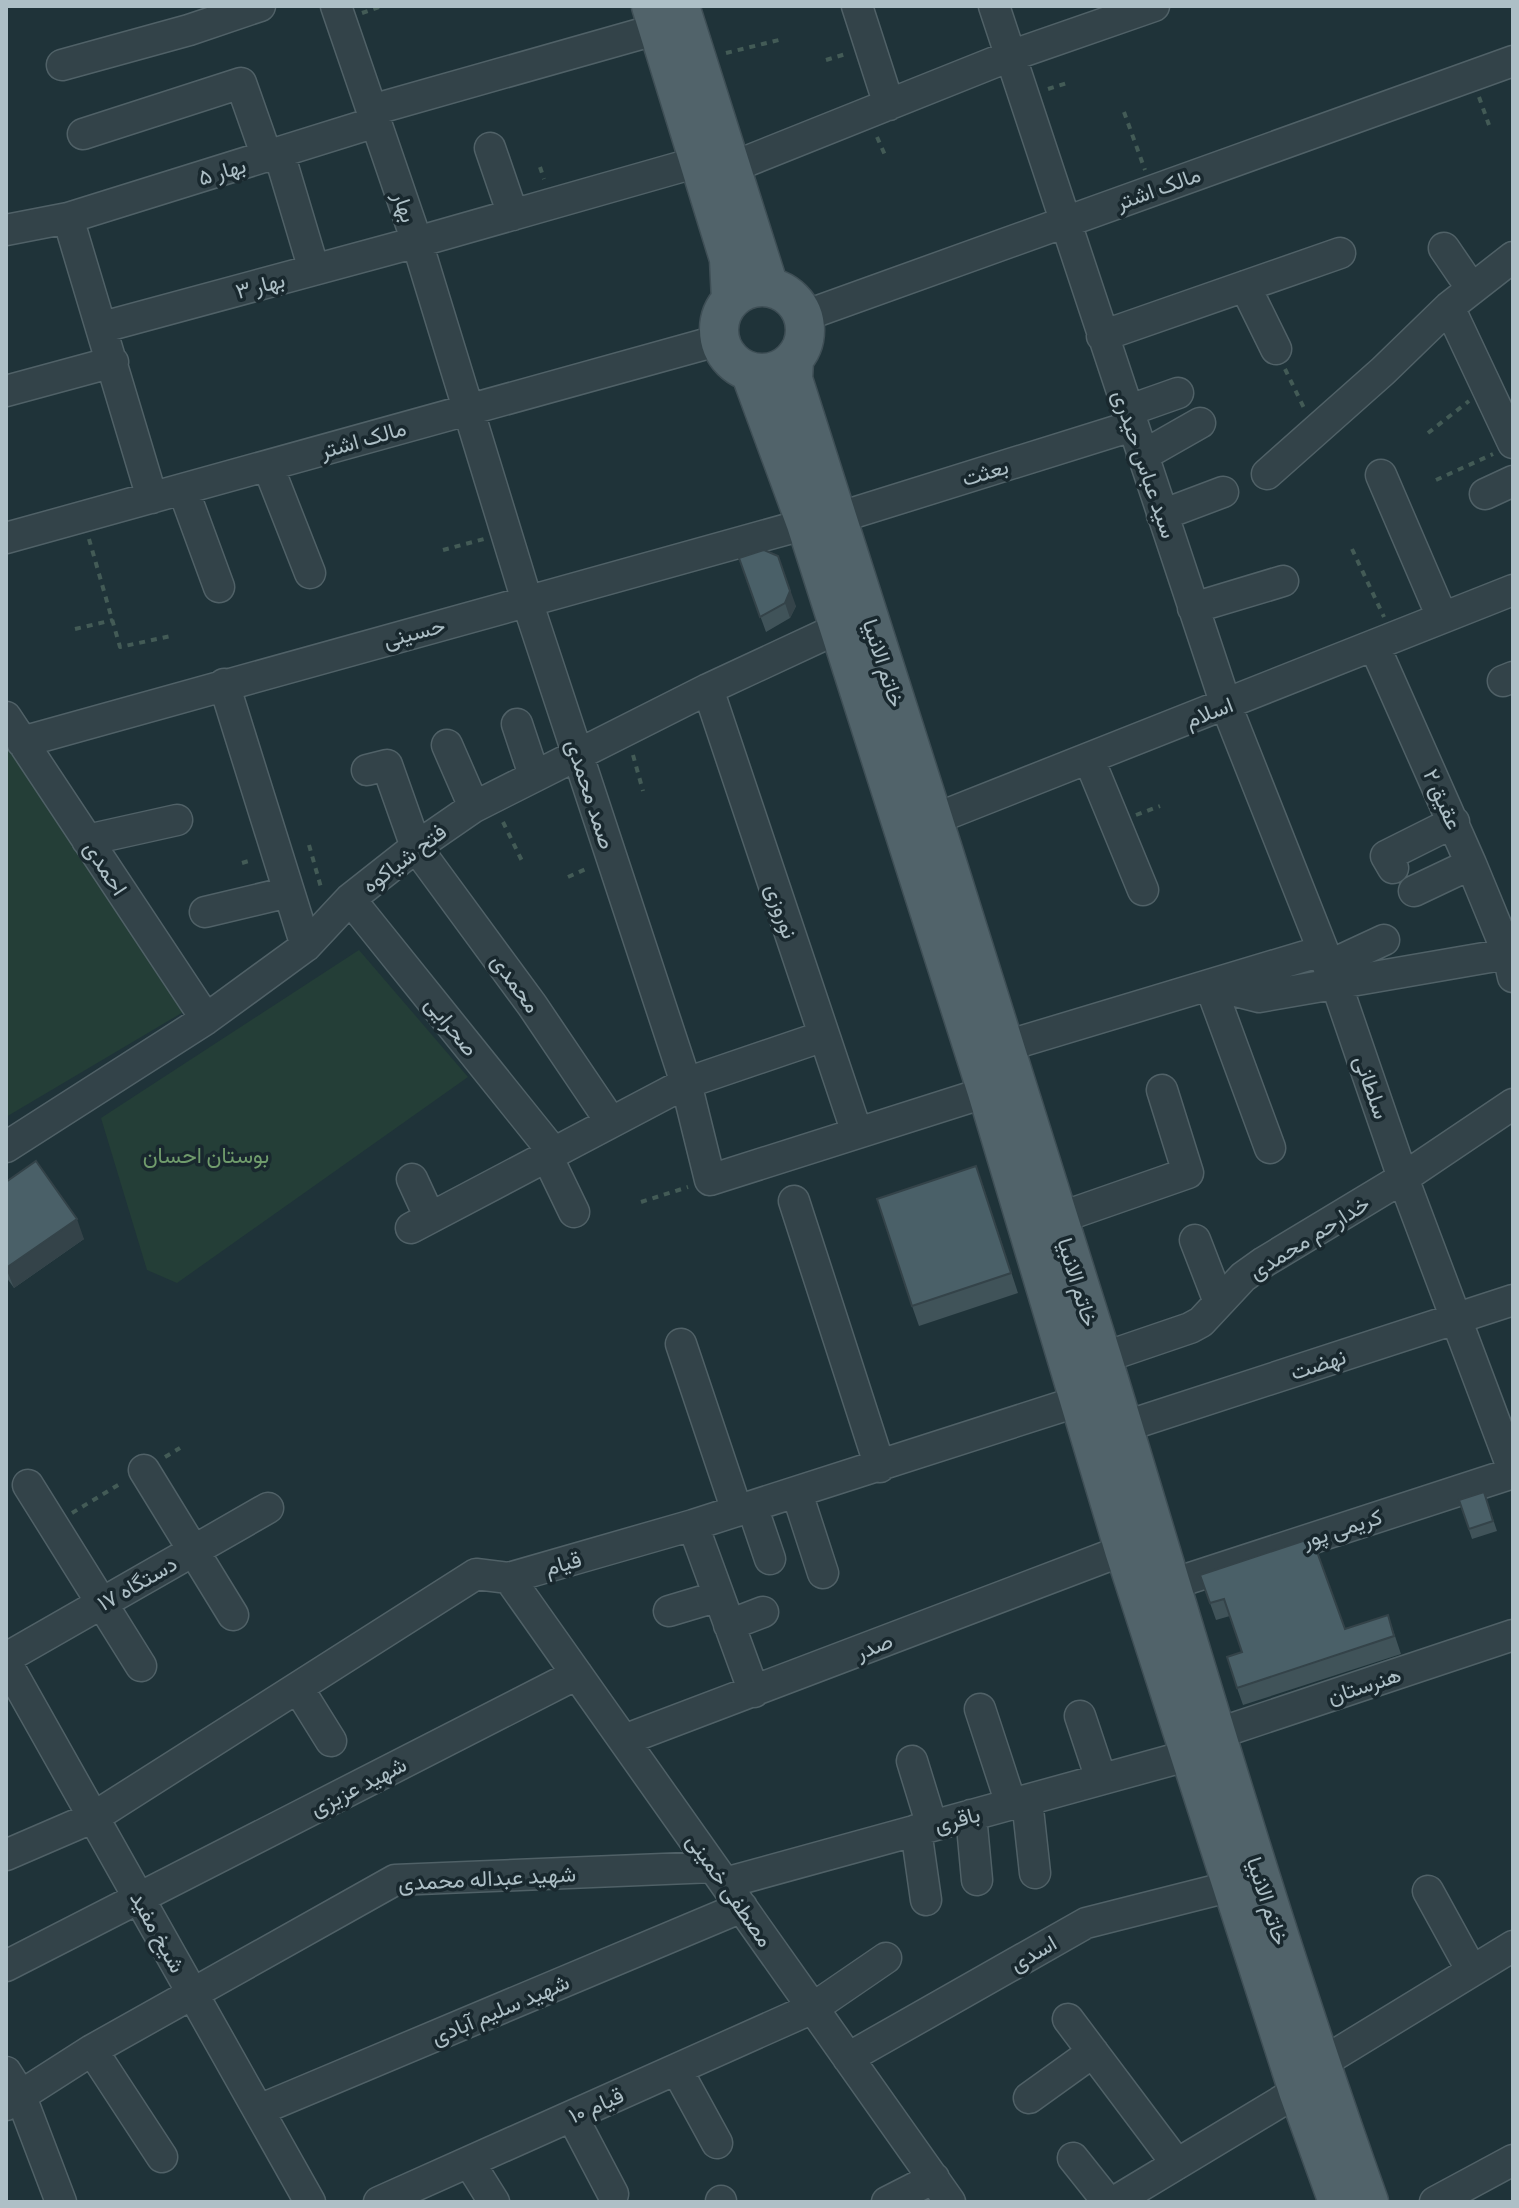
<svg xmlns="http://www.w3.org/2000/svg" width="1519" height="2208" viewBox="0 0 1519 2208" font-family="Signika,Vazirmatn,sans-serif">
<rect width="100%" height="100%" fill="#1f3339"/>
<path fill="#243e37" d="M6,745L190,1008L6,1117Z
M359,950L468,1077L177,1283L147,1270L101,1118Z"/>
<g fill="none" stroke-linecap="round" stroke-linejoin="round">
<defs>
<path id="minor" d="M336,6L417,242L527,601L686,1083L710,1180L987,1092
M857,6L889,105
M994,6L1226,705L1336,983L1403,1178L1513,1470
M62,65L189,30L260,6
M372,110L658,29
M83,134L241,83L267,157
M490,148L513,215
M279,153L314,270
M730,168L1010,56L1154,6
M68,218L152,498
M6,230L68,218L376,122
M1444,248L1472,289
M1245,286L1276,349
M1449,307L1513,443
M804,316L1513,61
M103,327L417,242L698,162
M1102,336L1340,253
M6,391L113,362
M1127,411L1178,393
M1142,456L1200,423
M268,466L310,573
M1267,474L1383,371L1449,307L1513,257
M1381,475L1442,617
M183,489L219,587
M1485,494L1513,481
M1162,515L1223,492
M837,518L1132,426
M6,538L720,340
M1193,608L1283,581
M1374,645L1471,864L1508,954L1513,977
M1503,681L1513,677
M224,684L306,946
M708,689L857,1133
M6,717L206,1019
M517,724L534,775
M22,742L806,524
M447,745L474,807
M1089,759L1143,890
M367,770L387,765L416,847L532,1005L611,1122
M912,828L1513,590
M87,840L177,820
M1393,868L1386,856L1454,822
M1414,891L1471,864
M350,899L554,1153
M205,912L289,892
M1328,966L1384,940
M1210,985L1270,1148
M1212,985L1259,997L1513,953
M1006,1046L1322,951
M6,1147L206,1019L306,946L350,899L416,847L474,807L708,689L839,628
M547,1156L574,1212
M412,1179L430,1218
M794,1201L880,1467
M1059,1218L1188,1173L1162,1090
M411,1228L686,1083L824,1036
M1195,1240L1219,1302
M681,1344L737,1511
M1102,1358L1190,1328L1201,1322L1243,1277L1264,1262L1403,1178L1513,1104
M1123,1427L1513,1300
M144,1470L233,1615
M28,1485L141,1666
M797,1493L823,1573
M752,1506L770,1559
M693,1525L754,1692
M509,1578L950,2202
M1172,1584L1513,1473
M669,1611L719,1596
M729,1625L763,1612
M6,1658L268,1508
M6,1662L310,2202
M298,1688L331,1741
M980,1709L1011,1804
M1080,1716L1101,1779
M1216,1734L1513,1635
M624,1740L1124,1550
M912,1761L932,1826
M1027,1800L1035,1873
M971,1815L977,1880
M916,1830L926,1900
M6,1855L94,1817L476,1574L509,1578L693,1525L1101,1394
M725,1883L1190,1755
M1428,1891L1472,1971
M6,1966L577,1674
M1068,2019L1177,2164
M92,2050L162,2157
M848,2058L1086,1923L1232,1886
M1320,2064L1513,1946
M677,2070L717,2143
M6,2072L20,2094L61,2202
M1029,2098L1093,2052
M6,2105L92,2050L395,1880L713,1867
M259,2110L742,1907
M572,2116L613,2194
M1073,2158L1108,2202
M469,2162L494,2202
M721,2201V2202
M379,2202L813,2008L886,1958
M887,2202L934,2178
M1114,2202L1298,2091
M1435,2202L1513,2160"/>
<path id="major" d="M651,6L729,259L731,300
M680,6L769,287
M719 330a43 43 0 1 1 86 0a43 43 0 1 1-86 0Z
M794,360L793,379C897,706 1002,1032 1103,1360C1189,1641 1270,1925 1369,2202
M750,372L806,524L987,1092L1124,1550L1298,2091L1338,2202"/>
</defs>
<use href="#minor" stroke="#506167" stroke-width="33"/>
<use href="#major" stroke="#3f4f56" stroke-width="41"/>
<path stroke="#435b56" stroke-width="4" stroke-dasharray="6 6" stroke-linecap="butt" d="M1319,6V7
M362,13L382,6
M726,53L783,39
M826,60L849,53
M1048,89L1070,82
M1479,97L1489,125
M1124,112L1145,170
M877,137L885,155
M540,167L544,179
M1285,369L1304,408
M1428,433L1469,401
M1436,480L1493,454
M89,539L120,647L171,636
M1352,549L1384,617
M443,550L484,539
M75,629L113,620
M633,755L643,791
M1136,815L1160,806
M503,822L523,863
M309,845L322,891
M242,863L252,860
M568,877L588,868
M641,1202L688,1187
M165,1457L180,1448
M72,1513L123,1482"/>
<use href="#minor" stroke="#334349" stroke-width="30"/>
<use href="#major" stroke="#51636a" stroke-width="38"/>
</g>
<path fill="#405359" d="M739,558L796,606L790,618L766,632Z
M6,1182L84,1239L14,1288L6,1277Z
M983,1186L1018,1293L919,1326L912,1306Z
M1484,1492L1497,1531L1472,1539L1459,1500Z
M1200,1575L1345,1629L1388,1615L1401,1654L1243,1705L1237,1688L1242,1652L1230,1616L1216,1620Z"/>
<path fill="#344349" d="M778,556L796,606L790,618L785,603Z
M77,1219L84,1239L14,1288L6,1268Z"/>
<path fill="#4a6068" stroke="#344349" stroke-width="2" d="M764,550L778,556L790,591L785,603L760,617L739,558Z
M36,1161L77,1219L6,1268V1182Z
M976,1166L1011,1273L912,1306L877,1199Z
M1484,1492L1493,1521L1469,1529L1459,1500Z
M1312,1538L1345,1629L1388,1615L1394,1636L1237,1688L1227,1657L1242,1652L1224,1599L1210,1603L1200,1575Z"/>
<g text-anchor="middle" stroke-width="7" stroke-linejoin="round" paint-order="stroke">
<g font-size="22" fill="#adbfc6" stroke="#19282e">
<text transform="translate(222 171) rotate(-17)" y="8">بهار ۵</text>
<text transform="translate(1158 188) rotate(-20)" y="8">مالک اشتر</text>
<text transform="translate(405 207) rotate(71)" y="8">بهار</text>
<text transform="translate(260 285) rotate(-15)" y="8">بهار ۳</text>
<text transform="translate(363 439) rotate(-16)" y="8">مالک اشتر</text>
<text transform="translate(1145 464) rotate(71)" y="8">سید عباس حیدری</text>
<text transform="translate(985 472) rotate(-17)" y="8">بعثت</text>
<text transform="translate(414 632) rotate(-15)" y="8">حسینی</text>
<text transform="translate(884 663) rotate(72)" y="8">خاتم الانبیا</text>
<text transform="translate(1209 712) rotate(-21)" y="8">اسلام</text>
<text transform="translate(591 794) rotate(72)" y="8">صمد محمدی</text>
<text transform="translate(1443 799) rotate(66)" y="8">عقیق ۲</text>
<text transform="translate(404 858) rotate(-37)" y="8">فتح شیاکوه</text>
<text transform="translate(106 868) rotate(57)" y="8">احمدی</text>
<text transform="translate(782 911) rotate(71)" y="8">نوروزی</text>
<text transform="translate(516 983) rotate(54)" y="8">محمدی</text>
<text transform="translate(452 1026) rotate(51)" y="8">صحرایی</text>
<text transform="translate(1372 1087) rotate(71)" y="8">سلطانی</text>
<text transform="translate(1309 1237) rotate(-32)" y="8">خدارحم محمدی</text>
<text transform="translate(1078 1282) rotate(73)" y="8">خاتم الانبیا</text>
<text transform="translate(1318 1364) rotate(-18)" y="8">نهضت</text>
<text transform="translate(1342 1528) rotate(-18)" y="8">کریمی پور</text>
<text transform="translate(563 1563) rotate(-16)" y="8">قیام</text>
<text transform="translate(137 1583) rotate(-30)" y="8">۱۷ دستگاه</text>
<text transform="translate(874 1646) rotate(-21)" y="8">صدر</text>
<text transform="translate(1364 1685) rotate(-18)" y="8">هنرستان</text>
<text transform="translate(358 1786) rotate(-27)" y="8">شهید عزیزی</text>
<text transform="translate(957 1819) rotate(-15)" y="8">باقری</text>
<text transform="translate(487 1878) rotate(-3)" y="8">شهید عبداله محمدی</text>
<text transform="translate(730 1890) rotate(55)" y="8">مصطفی خمینی</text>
<text transform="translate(1268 1901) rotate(72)" y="8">خاتم الانبیا</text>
<text transform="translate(158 1932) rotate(61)" y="8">شیخ مفید</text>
<text transform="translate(1033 1953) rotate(-30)" y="8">اسدی</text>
<text transform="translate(500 2009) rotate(-23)" y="8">شهید سلیم آبادی</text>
<text transform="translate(596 2105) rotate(-24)" y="8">قیام ۱۰</text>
</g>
<g font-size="22" fill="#709c6c" stroke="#19282e">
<text x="206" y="1163">بوستان احسان</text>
</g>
</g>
<rect width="1519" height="2208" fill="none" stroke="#adbfc6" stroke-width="16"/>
</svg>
